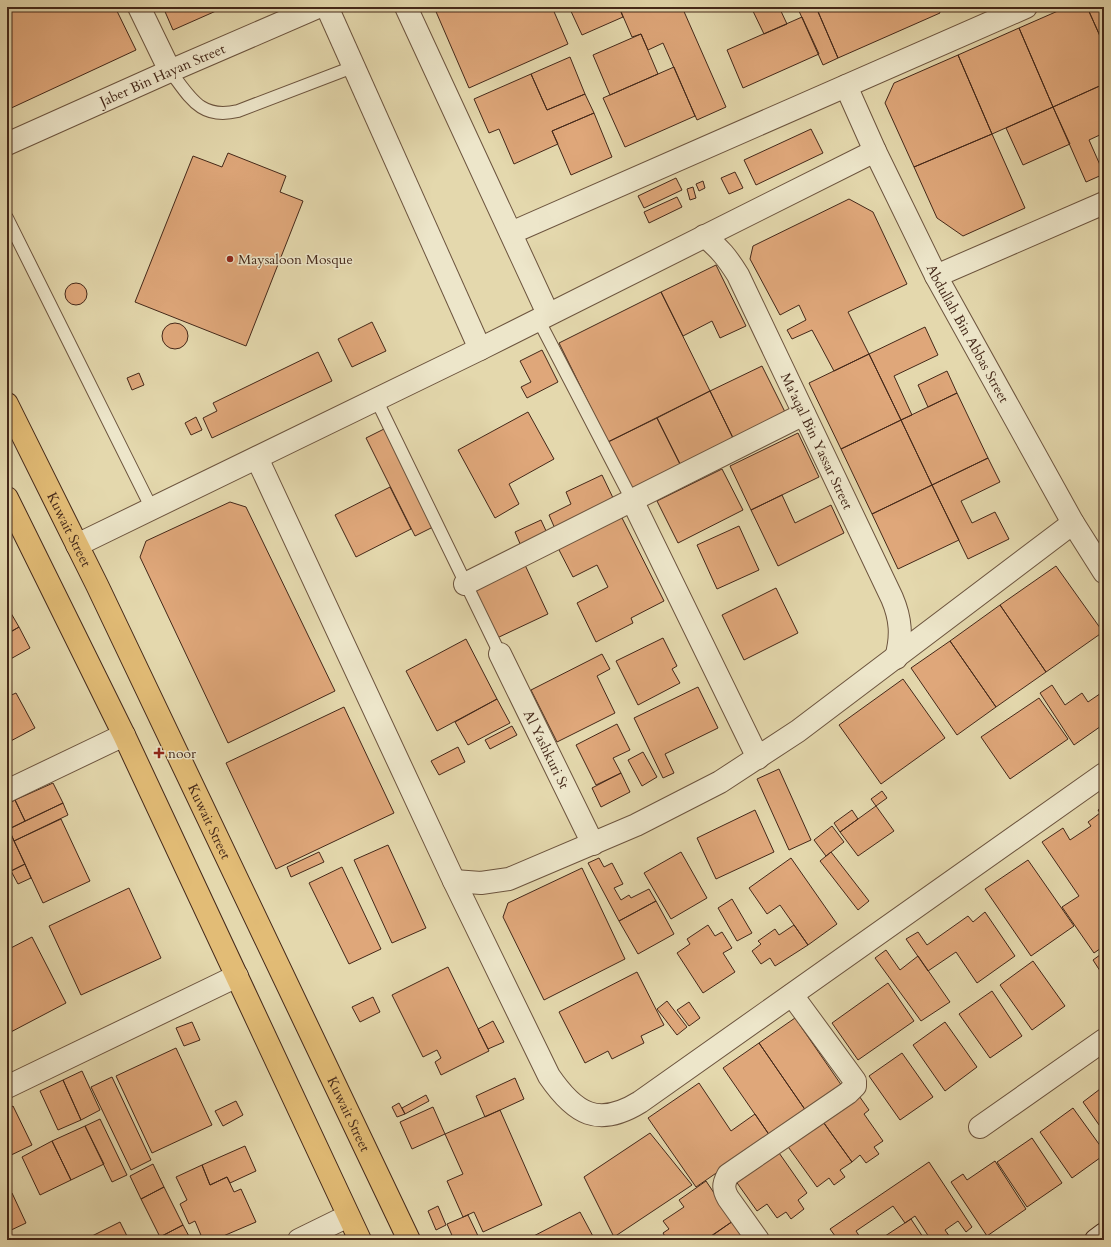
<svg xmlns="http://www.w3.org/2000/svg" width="1111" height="1247" viewBox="0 0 1111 1247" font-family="Cardo,serif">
<rect width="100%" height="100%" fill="#e4d8ad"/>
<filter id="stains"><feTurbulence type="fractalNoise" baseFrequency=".005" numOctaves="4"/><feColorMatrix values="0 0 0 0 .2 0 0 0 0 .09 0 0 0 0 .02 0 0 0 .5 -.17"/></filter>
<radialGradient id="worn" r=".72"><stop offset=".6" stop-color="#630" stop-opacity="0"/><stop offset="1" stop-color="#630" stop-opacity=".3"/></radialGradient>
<path fill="#dfa77a" stroke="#442819" d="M7,7H115L136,50L7,110Z
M163,7H225L173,30Z
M434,7H552L568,44L469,88Z
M569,7H619L623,17L582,35Z
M619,7H682L726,107L697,120L663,43L648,50L641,34L632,37Z
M751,7H779L787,24L764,34Z
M809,7H816L838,58L823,65L799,11Z
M816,7H938L940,13L838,58Z
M1067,7H1087L1104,45V84L1053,107L1019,28Z
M1087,7H1104V45Z
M802,17L819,54L743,88L727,50Z
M1019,28L1053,107L992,134L958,55Z
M641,34L658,74L610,95L593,55Z
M958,55L992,134L914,167L885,103L894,83Z
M570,57L585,94L547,110L531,74Z
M674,67L695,116L625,147L603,98Z
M531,74L547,110L585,94L594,113L552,131L558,144L514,164L499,129L489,133L474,99Z
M1104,84V133L1089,140L1104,174L1086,182L1053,107Z
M1053,107L1070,144L1023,165L1006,128Z
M594,113L612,157L571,175L552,131Z
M811,129L823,153L756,185L744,160Z
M992,134L1025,208L963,236L937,218L914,167Z
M228,153L286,176L280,192L303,201L246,346L135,302L193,156L222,167Z
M735,172L743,188L729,194L721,178Z
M676,178L682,190L644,208L638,196Z
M703,181L705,188L699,191L696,184Z
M693,187L696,198L690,200L687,189Z
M677,197L682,207L649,223L644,212Z
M849,199L873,212L907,284L848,312L869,354L834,371L812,330L792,339L787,330L806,320L799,305L780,315L750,259L753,246Z
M716,265L746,326L720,338L712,321L683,336L661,292Z
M65 294a11 11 0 1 1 22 0a11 11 0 1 1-22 0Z
M661,292L710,391L608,442L559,343Z
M372,322L386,351L352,367L338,339Z
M162 336a13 13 0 1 1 26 0a13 13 0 1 1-26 0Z
M925,327L938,355L894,376L912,415L901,420L869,354Z
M542,350L558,382L527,398L521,387L531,382L520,361Z
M318,352L332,381L212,438L203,418L217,411L213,403Z
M869,354L901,420L841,449L809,383Z
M762,366L786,414L734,440L710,391Z
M947,371L957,393L928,407L918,385Z
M139,373L144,385L132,390L127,378Z
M710,391L734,440L681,466L657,418Z
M957,393L988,458L932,485L901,420Z
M528,412L554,459L509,484L519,504L495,518L458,450Z
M196,417L202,430L191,435L185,423Z
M657,418L681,466L631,491L608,442Z
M901,420L932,485L872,514L841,449Z
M384,429L433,527L415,536L366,438Z
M798,433L819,477L751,510L730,466Z
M988,458L1000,482L961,501L972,523L995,512L1009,539L968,559L932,485Z
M722,469L743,510L678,543L657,501Z
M602,475L615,502L556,531L549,515L571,504L566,492Z
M932,485L959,540L898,569L872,514Z
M390,487L411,529L356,557L335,515Z
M782,495L795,523L831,505L844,533L778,566L751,510Z
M230,502L246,507L335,691L228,743L140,557L146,541Z
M621,516L664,601L631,618L633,623L596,642L577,603L608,587L597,565L573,577L558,548Z
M541,520L547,533L521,546L515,532Z
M739,526L759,570L717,589L697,545Z
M525,565L548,614L497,638L474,590Z
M1056,566L1103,632L1046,672L1000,605Z
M776,588L798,633L744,660L722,615Z
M1000,605L1046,672L996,707L950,641Z
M8,608L19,627L7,634V609Z
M19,627L30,648L7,661V634Z
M663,638L677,666L672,669L680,683L638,705L616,661Z
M466,639L497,699L437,731L406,671Z
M950,641L996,707L957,735L911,668Z
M602,654L610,669L597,676L615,713L557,742L531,690Z
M903,679L945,738L881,784L839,725Z
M1052,685L1065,705L1082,693L1088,702L1104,691V724L1074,745L1040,693Z
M698,687L718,728L665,754L674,773L663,778L634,718Z
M16,693L35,728L7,743V697Z
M1039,698L1068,739L1010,779L981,737Z
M497,699L510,723L468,745L455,722Z
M344,707L394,813L276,869L226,763Z
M617,724L630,750L613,758L621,773L596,785L576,745Z
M512,726L517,735L490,749L485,740Z
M458,747L465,762L439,775L431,761Z
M643,752L657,777L642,786L628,760Z
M779,769L811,840L789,850L757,779Z
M621,773L630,792L601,807L592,788Z
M53,783L63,803L25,821L15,800Z
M882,791L887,798L876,806L871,799Z
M15,800L25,821L9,829L7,805Z
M63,803L68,815L14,841L9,829Z
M876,806L894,831L858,856L840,832Z
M1104,806V946L1094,953L1062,907L1079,896L1042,842L1063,828L1070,840L1091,826L1088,822L1100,813L1098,810Z
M755,810L774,852L716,879L697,838Z
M852,810L858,819L840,832L834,823Z
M61,819L90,881L43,903L14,841Z
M7,826L25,864L11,871L7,861Z
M832,826L844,842L826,856L814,840Z
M388,845L426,928L392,943L354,860Z
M319,852L324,862L291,877L287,867Z
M681,852L707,898L671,919L644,873Z
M831,852L869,901L858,910L820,861Z
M599,858L604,867L612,863L623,884L614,888L621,900L629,895L631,898L649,889L656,901L619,921L588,863Z
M791,858L837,924L808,945L780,905L767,914L749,888Z
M1028,860L1074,926L1031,956L985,889Z
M25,864L31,878L18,884L11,871Z
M342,867L381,949L349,964L309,883Z
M582,868L625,959L544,1000L503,917L508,903Z
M129,888L161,958L81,995L49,926Z
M732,899L752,933L737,941L718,908Z
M656,901L674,934L638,954L619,921Z
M985,912L1015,956L977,983L956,952L928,971L906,939L918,932L927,945L968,916L973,922Z
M708,925L715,936L722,932L732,948L723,953L735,972L703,993L677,953L690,944L687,939Z
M794,925L808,945L775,966L770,958L761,964L752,951L761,944L758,941L775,929L779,935Z
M32,937L66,1003L7,1034V950Z
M886,950L900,970L918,956L950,1002L921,1021L875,958Z
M1104,952V977L1093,960Z
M1033,961L1065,1006L1032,1030L1000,985Z
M448,967L489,1051L441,1075L435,1062L441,1058L437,1050L423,1057L392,995Z
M637,972L664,1025L641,1036L644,1043L612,1059L608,1051L585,1063L559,1012Z
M888,983L914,1021L858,1060L832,1023Z
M992,991L1022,1036L990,1058L959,1014Z
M373,997L380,1012L360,1022L352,1007Z
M667,1001L687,1027L677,1035L657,1009Z
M689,1002L700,1018L689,1026L677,1010Z
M795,1018L842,1086L806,1111L759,1043Z
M493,1021L504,1042L488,1049L478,1029Z
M192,1022L200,1040L184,1046L176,1028Z
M945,1022L977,1067L945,1091L913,1045Z
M759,1043L806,1111L770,1136L723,1068Z
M176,1048L212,1125L152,1153L116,1076Z
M902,1053L933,1097L900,1120L869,1076Z
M82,1071L100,1110L81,1120L63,1080Z
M112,1077L151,1160L131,1170L91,1087Z
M515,1078L524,1099L485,1117L476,1096Z
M63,1080L81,1120L58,1130L40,1091Z
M699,1083L731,1131L755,1114L770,1136L696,1187L648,1118Z
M1104,1086V1132L1083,1102Z
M857,1093L869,1110L864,1114L883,1141L874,1147L879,1154L866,1163L860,1155L852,1162L821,1119Z
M426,1095L429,1101L405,1114L402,1108Z
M236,1101L243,1115L223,1126L215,1111Z
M399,1103L405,1114L397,1117L392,1107Z
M13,1106L32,1145L7,1157V1109Z
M433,1107L445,1134L412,1149L400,1122Z
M1073,1108L1104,1151V1155L1072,1178L1040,1132Z
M500,1110L542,1205L483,1232L474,1212L463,1217L447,1181L463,1174L445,1134Z
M100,1119L127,1175L112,1182L85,1126Z
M821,1119L852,1162L840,1170L845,1177L834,1185L829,1178L817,1187L786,1144Z
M85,1126L104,1164L71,1180L52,1141Z
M650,1133L692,1185L614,1237L584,1177Z
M1032,1138L1062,1183L1027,1207L997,1162Z
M52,1141L71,1180L40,1195L22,1157Z
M245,1146L256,1171L230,1183L227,1177L210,1185L202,1165Z
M777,1150L807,1193L798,1200L804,1209L791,1219L786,1212L777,1218L767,1204L757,1211L735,1180Z
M995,1161L1026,1209L987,1236L951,1182L963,1174L967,1180Z
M929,1162L972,1227L966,1232L958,1221L945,1230L952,1240H931L915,1216L905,1223L893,1206L856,1231L862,1240H838L830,1229Z
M153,1164L164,1187L141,1199L130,1176Z
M202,1165L210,1185L227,1177L234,1192L241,1189L256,1222L214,1240H203L195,1221L189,1224L180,1204L187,1200L176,1177Z
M706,1181L733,1221L706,1240H667L663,1233L669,1229L663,1221L684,1207L679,1200Z
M164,1187L183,1225L160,1237L141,1199Z
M12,1193L26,1223L7,1232V1195Z
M438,1206L446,1225L436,1230L428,1211Z
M580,1212L595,1240H526Z
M468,1215L480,1240H454L447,1224Z
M911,1219L925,1240H879Z
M733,1221L746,1240H709L708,1238Z
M120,1222L129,1240H84Z
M183,1225L191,1240H162L160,1237Z"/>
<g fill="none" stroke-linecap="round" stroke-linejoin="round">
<defs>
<path id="lane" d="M170,71C190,97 200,120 238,111L353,67
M7,218L152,509
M538,319L632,500
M376,399L500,654"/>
<g id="street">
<path d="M139,7L170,71"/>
<path d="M327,7L480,349"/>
<path d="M406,7L548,314"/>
<path id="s1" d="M846,86L875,151L936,276L1073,523L1104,572"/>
<path id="s2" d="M7,144L170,71L318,7"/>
<path d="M511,233L1026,7"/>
<path id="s3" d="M704,236C719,247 728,259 738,275L892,598C901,619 902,636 896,658"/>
<path d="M936,276L1104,203"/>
<path d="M257,458L454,881L549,1076C575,1114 598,1128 640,1102L1104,774"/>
<path d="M632,500L758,758"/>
<path d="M77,545L480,349L875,151"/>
<path d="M465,584L804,414"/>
<path id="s4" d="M500,654L593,844"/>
<path d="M7,791L124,735"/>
<path d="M454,881L481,883L509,879L636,825L720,782L798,731L1073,523"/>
<path d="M7,1087L237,976"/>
<path d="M980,1127L1104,1040"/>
<path d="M299,1240L348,1216"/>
<path d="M758,1240L728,1198C723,1189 723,1184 728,1175L848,1093L855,1086V1081L792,995"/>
</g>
<path id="secondary" d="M1096,1240L1104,1234"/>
<g id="primary">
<path id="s5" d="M7,404L97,585L409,1240"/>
<path d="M7,498L124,735L360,1240"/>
</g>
</defs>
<use href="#lane" stroke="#6c543e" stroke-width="14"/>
<use href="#street" stroke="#6c543e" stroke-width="24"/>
<use href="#secondary" stroke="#442819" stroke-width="24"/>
<use href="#primary" stroke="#442819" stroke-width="24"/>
<use href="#lane" stroke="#ede6ca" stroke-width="12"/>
<use href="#street" stroke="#ede6ca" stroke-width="22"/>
<use href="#secondary" stroke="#ede6ca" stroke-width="22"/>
<use href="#primary" stroke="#e2bc76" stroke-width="22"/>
</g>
<g fill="#8f2418" stroke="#ede6ca" stroke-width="1.5">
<circle cx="230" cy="259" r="4"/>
<path d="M157 747h4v4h4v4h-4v4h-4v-4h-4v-4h4z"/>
</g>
<g text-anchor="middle" stroke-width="3" stroke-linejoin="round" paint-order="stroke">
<g font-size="14" fill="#442819" stroke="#ede6ca">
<text dy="5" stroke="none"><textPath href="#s2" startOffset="170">Jaber Bin Hayan Street</textPath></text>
<text dy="5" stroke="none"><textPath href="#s1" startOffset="276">Abdullah Bin Abbas Street</textPath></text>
<text dy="5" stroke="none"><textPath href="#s3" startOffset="236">Ma'aqal Bin Yassar Street</textPath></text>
<text dy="5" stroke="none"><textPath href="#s5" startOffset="140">Kuwait Street</textPath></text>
<text dy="5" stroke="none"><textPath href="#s4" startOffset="106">Al Yashkuri St</textPath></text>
<text dy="5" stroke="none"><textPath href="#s5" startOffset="464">Kuwait Street</textPath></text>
<text dy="5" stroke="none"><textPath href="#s5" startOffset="788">Kuwait Street</textPath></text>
</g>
<g font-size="14" fill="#442819" stroke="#ede6ca" text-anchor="start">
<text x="238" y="264">Maysaloon Mosque</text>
<text x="168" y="758">noor</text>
</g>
</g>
<rect width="1111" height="1247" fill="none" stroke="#e4d8ad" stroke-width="24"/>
<rect x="8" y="8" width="1095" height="1231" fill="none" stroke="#442819" stroke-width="2"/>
<rect x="12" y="12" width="1087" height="1223" fill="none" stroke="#442819"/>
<rect width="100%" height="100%" filter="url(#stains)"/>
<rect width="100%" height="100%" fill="url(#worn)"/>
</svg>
